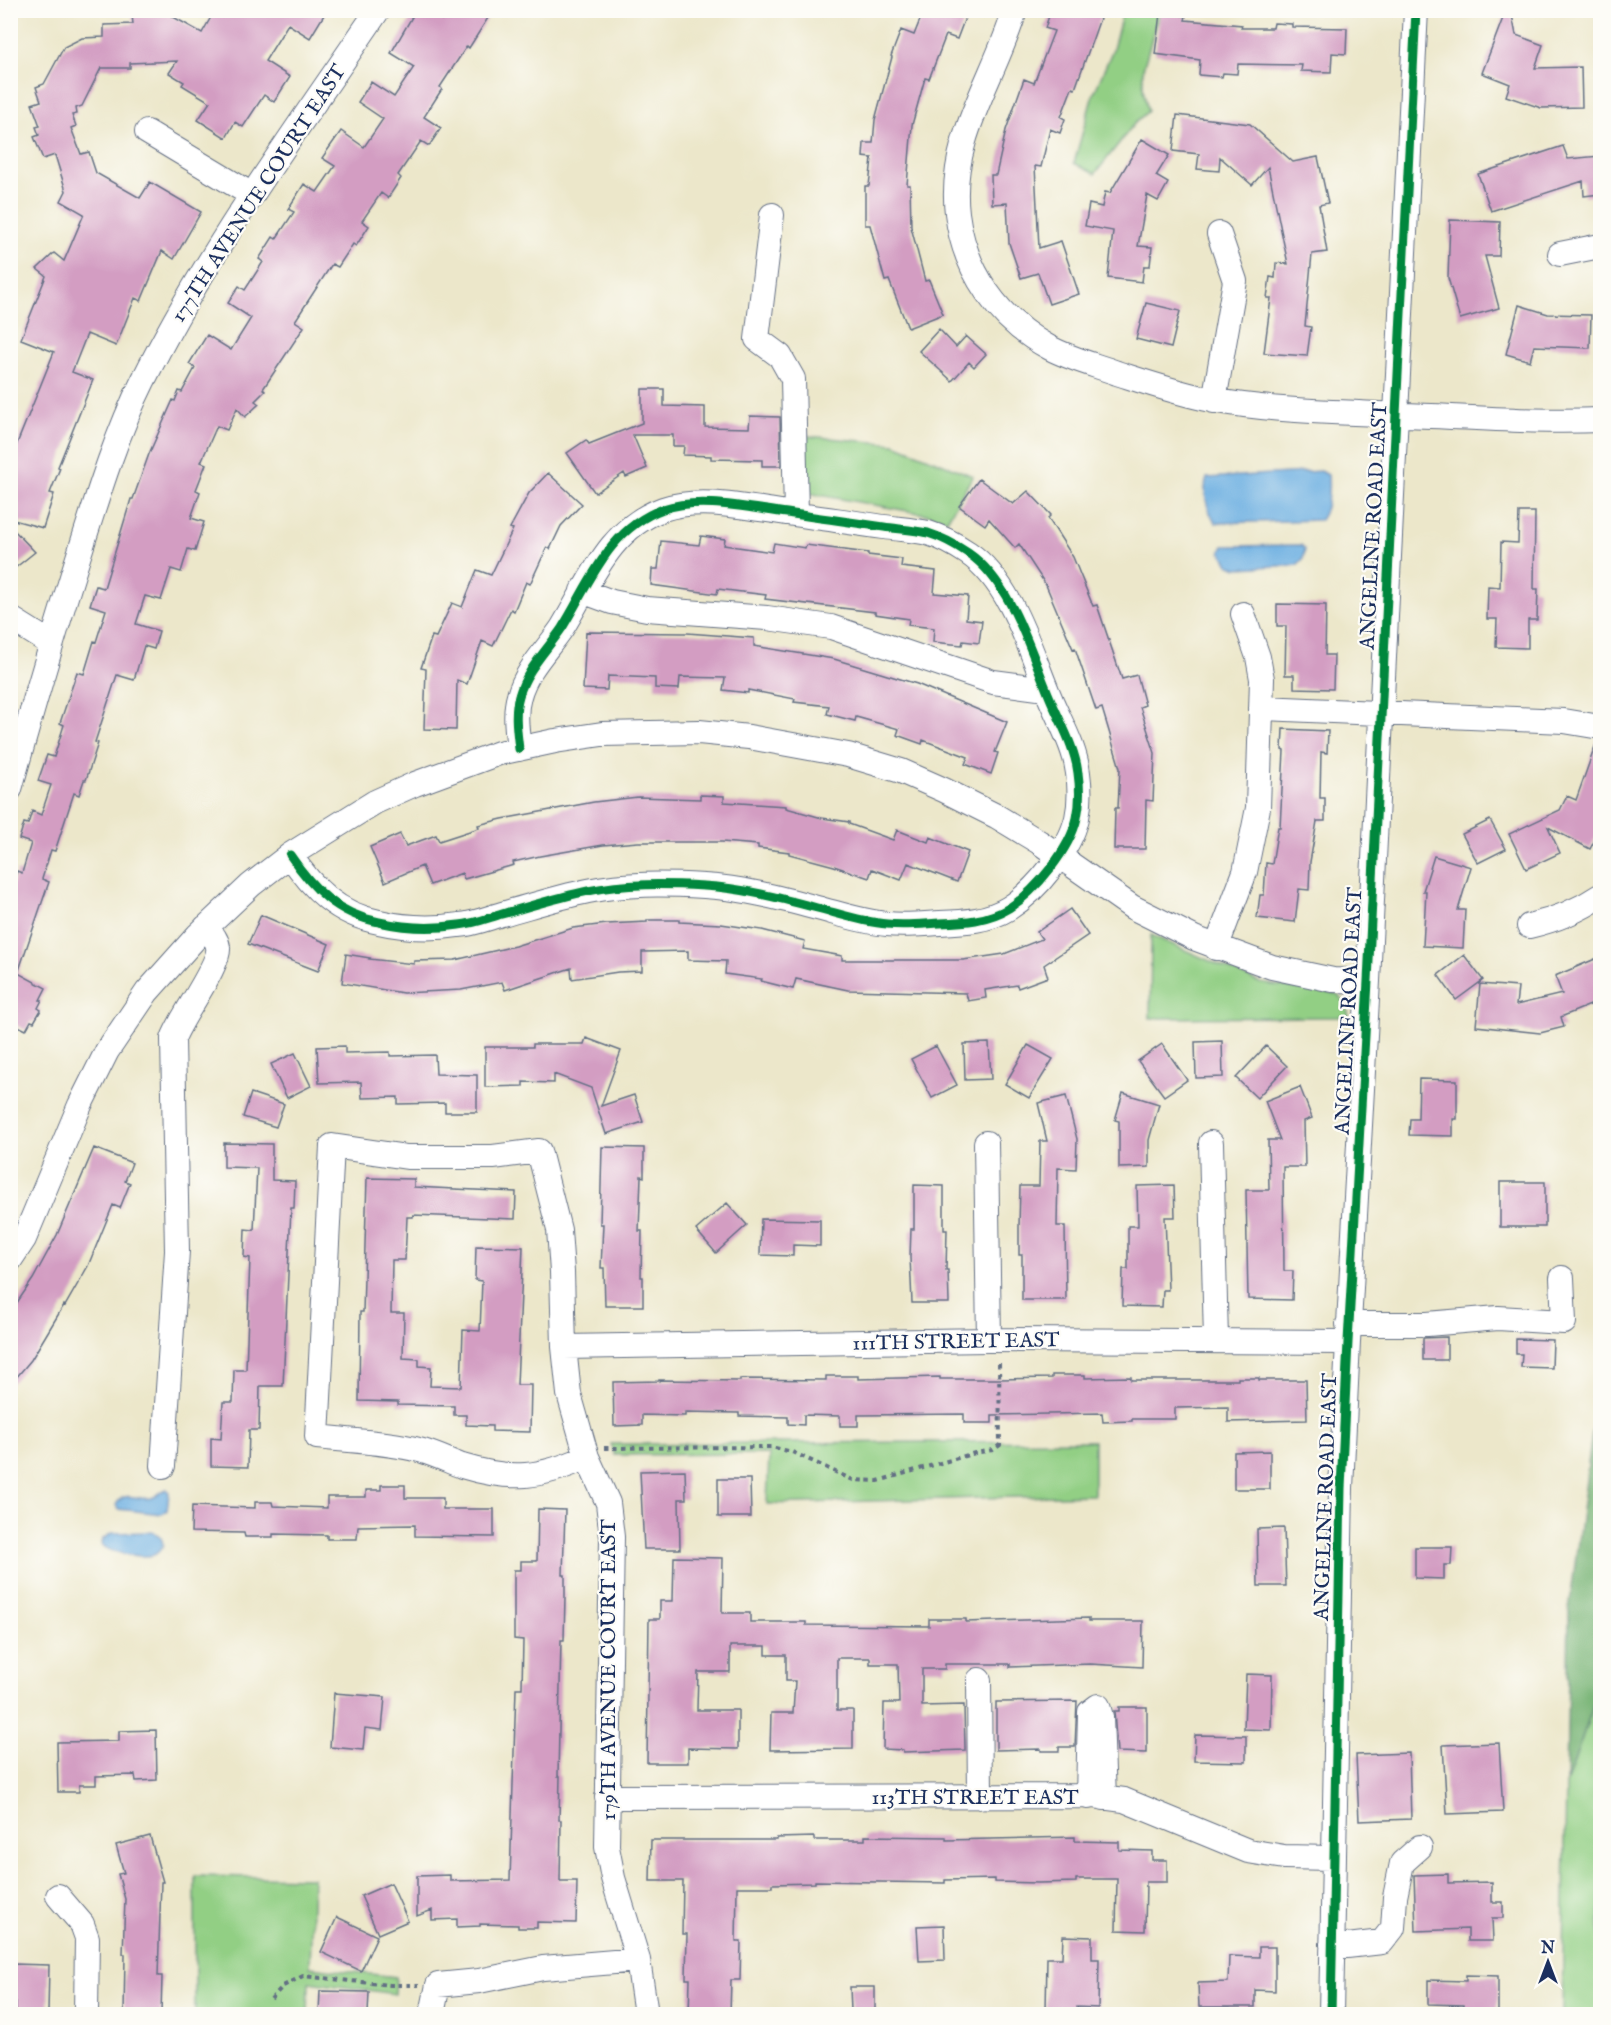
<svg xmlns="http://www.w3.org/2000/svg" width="1611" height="2025" viewBox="0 0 1611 2025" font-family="'IM FELL English',serif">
<rect width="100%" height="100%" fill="#fdfcf7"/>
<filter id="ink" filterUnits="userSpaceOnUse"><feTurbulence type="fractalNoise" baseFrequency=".0167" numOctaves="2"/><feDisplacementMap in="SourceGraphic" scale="12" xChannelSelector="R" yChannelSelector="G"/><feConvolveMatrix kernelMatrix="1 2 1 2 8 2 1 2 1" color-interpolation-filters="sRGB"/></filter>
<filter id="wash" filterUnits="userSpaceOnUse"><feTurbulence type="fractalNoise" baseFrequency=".008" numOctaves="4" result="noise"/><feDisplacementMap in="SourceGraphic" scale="24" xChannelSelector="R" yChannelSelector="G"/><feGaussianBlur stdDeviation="1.35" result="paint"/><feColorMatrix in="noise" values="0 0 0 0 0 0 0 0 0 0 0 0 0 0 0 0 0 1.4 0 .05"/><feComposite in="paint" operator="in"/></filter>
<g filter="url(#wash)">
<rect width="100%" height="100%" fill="#ece7ca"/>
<path fill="#92cf84" stroke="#567f71" stroke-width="1.5" d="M1123,11H1160L1143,69V89L1148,111L1134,124L1095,174L1074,163L1092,98L1113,49Z
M807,436L895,444L973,476L947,520L930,515L802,492Z
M1151,935L1260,983L1336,994C1346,1001 1347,1006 1349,1017L1150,1018Z
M1094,1441V1495L767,1504L769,1454L615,1455L611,1444Z
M1600,1686V2014H1562L1566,1784Z
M195,1876L313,1878L310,1967L396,1977L395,1994L309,1982L308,2014H195Z"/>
<path fill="#75b272" stroke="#487068" stroke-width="1.5" d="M1600,1372V1686L1566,1784L1569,1610Z"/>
<path fill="#6cafe1" stroke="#446fa0" stroke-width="1.5" d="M1321,471L1328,475C1329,490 1329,508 1320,520L1216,523C1207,511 1202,491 1207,478Z
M1301,545L1305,549L1303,559L1297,565L1237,568L1228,564L1221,552L1224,546Z
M167,1489L169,1493L167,1511L162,1514L118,1509L116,1505C125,1487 141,1504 154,1497C159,1495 160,1491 167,1489Z
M151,1532C159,1534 162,1537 163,1545C161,1549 158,1554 153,1555C143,1558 107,1553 102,1544L103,1539L112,1533Z"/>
<g id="blocks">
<path fill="#d39dc2" d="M215,10H327L310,38L288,24L265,61L290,77L274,102L264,95L243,127L235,122L226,138L198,120L210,102L182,85L184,82L169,73L177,61L130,63V68H101L82,106L76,108L77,114L72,115L76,126L71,128L81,154L89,152L96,173L140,198L150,182L201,212L174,259L162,251L141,301L135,298L116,346L87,334L72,372L93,380L58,467L60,468L50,493L54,494L43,528L10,519V461L54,352L21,339L46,276L37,269L54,253L64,261L84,214L61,201L66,191L55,155L43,159L34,137L39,135L36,127L40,126L32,104L41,101L36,87L44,84L64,47L82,38L104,37V25L133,24L132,15L168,14L202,33Z
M416,10H428L442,20L448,10H493L469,48L467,46L440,87L442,89L424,117L441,128L429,146L421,141L398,175L401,178L388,198L381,193L362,221L369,226L356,246L353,244L338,267L332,264L295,321L304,327L263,389L265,391L255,401L259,404L245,417L237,408L227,430L217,426L201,462L206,464L196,490L200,492L191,518L204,522L195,551L188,549L181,572L171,569L161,600L145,596L136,624L159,631L154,649L144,646L134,680L117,675L95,742L98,743L86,780H84L79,795L74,793L55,851L51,850L42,879L49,882L18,973L46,988L40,1000H42L38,1008L41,1010L34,1022L31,1021L26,1030L10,1022V891L17,871L22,873L31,843L19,839L24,823L28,824L32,811L41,815L51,785L38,781L47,755L54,757L64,725L60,723L77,672L84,674L94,641L96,642L106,610L90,605L96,586L104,588L131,499H133L149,454L173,400L175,401L179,391L182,392L195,368L189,364L207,335L231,350L251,318L228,303L239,286L245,290L263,262L259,259L273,237L276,239L294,212L288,209L304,184L317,192L335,166L322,158L341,131L364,147L383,119L358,102L371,82L394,97L414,67L391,53Z
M924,10H968L957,39L946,35L929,79L925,78L912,125L907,185H910L911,227L925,281L929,280L943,314L908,328L889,280L885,281L870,225H865V186H869L872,158L863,157L864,143H873L875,120L892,57L891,56L901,30L914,35Z
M1051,10H1103L1075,89L1072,88L1061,117L1065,119L1060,133L1050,129L1041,167L1035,166L1039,248L1061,241L1079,294L1049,304L1038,273L1021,278L1009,243L1007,203L992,204L991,175H996L1006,130L1024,79L1034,83L1054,31L1045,28Z
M1506,10H1511L1516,35L1543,45L1535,68L1581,67L1582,107L1541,108L1506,96L1510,84L1482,73Z
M1160,13L1186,16L1185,20L1242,25L1241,28H1273L1274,23L1292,24V27L1347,28L1346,54L1332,53L1331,72L1301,71L1302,65L1238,64L1237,74L1223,73L1222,77L1199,75L1200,60L1155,54Z
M1177,115L1250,124L1293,162L1318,157L1328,203L1319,205L1327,252L1312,254L1305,326L1311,327L1307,356L1264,353L1271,298H1267L1270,277L1275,278L1276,263L1288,264L1268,167L1252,185L1220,157L1219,171L1197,169L1199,154L1173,151Z
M1142,139L1169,155L1156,176L1168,183L1158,201L1147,195L1138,246L1152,247L1150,266H1144L1142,282L1108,278L1113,231L1085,226L1089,204L1102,207L1105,192L1110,193Z
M1563,146L1568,159L1600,156V194L1584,196L1583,181L1491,211L1478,174Z
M1450,220L1500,222L1499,256H1485L1499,308L1460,319L1448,278Z
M1146,303L1180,311L1171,348L1136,339Z
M1519,305L1548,314L1591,315L1590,348L1534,346L1530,361L1506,354Z
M939,329L956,347L966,336L986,354L974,367L969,362L952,381L919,351Z
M642,389H664V406L705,407V427L749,428L750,416L780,417L781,466H762V460L711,459V456L683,455L684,446H673V435H633L647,468L626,477L624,473L595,493L567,453L586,440L589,444L642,423Z
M548,473L582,504L561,526L550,549L547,547L530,584L526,582L514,611L511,609L493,646L482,641L467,684L457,680L456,730L424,729L426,669L421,668L432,636L436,637L452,603L462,607L477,570L491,575L513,529L510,528L529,493Z
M979,479L1013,504L1028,491L1051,515L1048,518L1073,557L1093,606L1097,605L1122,679L1137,675L1145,705L1140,707L1155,753L1153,801L1146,800L1145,849H1114L1115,808H1118L1120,768L1102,708L1096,710L1075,648L1073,649L1046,585L1019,544L1015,548L989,519L985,525L959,506Z
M1519,512H1535L1534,589H1538L1537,620H1528V648L1496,647L1497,619H1487L1488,586L1500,587L1501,542L1518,543Z
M10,526L35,552L10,572Z
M701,536L725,539L724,545L772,552L774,543L805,548L806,545L868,553V555L902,559L901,567L936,571L934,593L968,596L966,619L982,621L979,643L963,641L962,645L933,642L934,628L908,625L909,619L875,614V612L765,599L766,595L718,589L717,594L651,585L652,569H658L661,541L699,545Z
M1277,604L1326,605L1325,655H1334L1333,689L1294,688V675H1285L1286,626H1277Z
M586,632L687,633L754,638V646L834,659L917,684L1007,722L995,752L998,753L991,774L965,764L968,757L923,740L922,744L897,735L899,729L856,717L855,721L827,714L829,706L794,702L795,699L748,690V693L723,690L725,678L680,677L679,689L655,688V678L608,676L607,690L583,689Z
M1283,729L1328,731L1327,753L1321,752L1320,798H1325V821H1317L1310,862L1309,890L1299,889L1295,922L1257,918L1260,895H1264L1266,863L1272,864L1278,827H1280L1284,751L1282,750Z
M1597,741H1600V830L1590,849L1548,827L1560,853L1526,869L1509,834L1560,810L1567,796L1576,800Z
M700,795L724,796V802L786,806V808L822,818L849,822V824L893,840L897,830L928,842L930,837L968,852L957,882L908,863L901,880L872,869L869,878L834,866L789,854V852L758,848V845L722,842H638L603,845L540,856L513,862L514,865L464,879L462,873L430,885L422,866L385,882L370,847L400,834L406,846L436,835L439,841L479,828L478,825L502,819L594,802L638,797L700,799Z
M1490,820L1506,849L1478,863L1462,834Z
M1434,856L1471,867L1458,910H1465L1463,948L1423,946L1426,891H1423Z
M1070,909L1088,935L1044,965L1048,977L1018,988L1017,985L985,990L986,998L968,1001L966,993L848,990L796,979L793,989L761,981L762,979L725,974L726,961L688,960V951L642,952V971L618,972L572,979L571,968L505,990L502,982L461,990L403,993L342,983L346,954L370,958L369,959L414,964V961L455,960L515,946L573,928L607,924L647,922V920H679V922L721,924L762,930L805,941L803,949L842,956V960H963L1004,954L1042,939L1037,932Z
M261,915L329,944L318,971L248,944Z
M1464,955L1483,980L1456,1000L1438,975Z
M1600,957V1001L1561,1017L1564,1027L1540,1033L1476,1026L1480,984L1518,987L1516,1005L1562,994L1555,976Z
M586,1038L621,1051L601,1106L634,1095L643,1122L606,1134L591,1088L554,1074V1083L523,1082V1086L485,1087V1047H533V1044H584Z
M1222,1041L1223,1077L1196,1078L1195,1042Z
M989,1043L991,1079L965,1080L964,1044Z
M1162,1044L1187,1080L1164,1096L1138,1061Z
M1028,1045L1053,1059L1029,1098L1005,1084Z
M345,1046V1053L390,1052V1056L435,1055L436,1074L477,1075V1112H445V1103L398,1104V1097L362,1098L361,1082L319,1083L317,1047Z
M936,1046L957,1085L932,1098L911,1059Z
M1266,1046L1287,1066L1257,1098L1236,1078Z
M295,1053L311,1086L287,1098L271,1064Z
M1419,1079L1457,1080V1119H1453V1136L1409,1135L1410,1119H1418Z
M1300,1087L1312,1118L1304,1121L1305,1167H1283L1284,1271H1293L1292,1300L1248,1299L1246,1190H1269L1268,1140H1280L1265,1101Z
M251,1093L284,1104L276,1127L243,1117Z
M1123,1093L1159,1104L1149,1140V1167L1119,1168V1121L1115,1120Z
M1066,1096L1077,1139L1076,1169L1058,1168L1057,1226H1065L1066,1300H1022V1255H1019V1227L1020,1186H1039L1040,1141H1047L1038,1103Z
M224,1143L272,1144V1180L295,1181L294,1208H291L283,1386H260L259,1430H249L248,1467L211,1466V1438L221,1439L223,1402H233L234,1370H246L250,1258L244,1257L245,1229L254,1230L257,1168L224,1167Z
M602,1147L644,1148V1177L641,1176L639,1231H642L641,1277H643V1306H605L604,1268H601L603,1224H600Z
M94,1148L132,1163L125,1181L130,1183L120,1208L113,1205L88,1266L65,1306L64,1305L31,1360L10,1385V1313L33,1279L57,1235Z
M367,1178L414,1179V1187L516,1192L515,1219L413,1215V1217H407L405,1260H392L391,1313H404L403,1358L419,1359V1366L431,1367L430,1386L461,1387L463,1330L480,1331L482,1281L475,1280L476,1246L523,1247L517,1385H531L530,1432L492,1431V1426L466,1425V1415H454V1406L398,1405V1402L359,1401L360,1312H363Z
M1500,1182H1545V1227H1500Z
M914,1185L944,1186V1230H947L946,1270H948L949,1303H912L910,1257L911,1229H914Z
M1174,1185L1175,1217H1165L1168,1290H1163L1162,1307L1122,1306L1123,1269H1128V1226H1138L1137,1186Z
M727,1203L747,1225L716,1253L696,1230Z
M761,1219L820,1220V1246L793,1245V1256L760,1255Z
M1447,1337V1360H1423V1338Z
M1516,1339L1553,1340L1552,1368L1521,1367L1522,1354H1516Z
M1052,1375H1085V1378L1131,1377V1380H1238V1378H1259V1380H1306L1307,1420L1228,1422V1407L1175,1408V1419H1132V1421L1103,1422L1102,1413L992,1415V1423H964V1414L858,1415V1426H840V1416L804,1415V1425L788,1424V1417L739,1416V1413L685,1412V1416L642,1415V1425L614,1426L613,1382L659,1381V1380L740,1381V1379L826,1380V1376H858V1379L940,1377V1379H1000L1052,1378Z
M1270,1451V1489H1234V1452Z
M685,1470L686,1499H679L680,1549H644L640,1471Z
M718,1479H750L751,1517H718Z
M381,1485H405V1498H443V1509H494V1537L415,1536V1525L358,1526L357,1539H327V1535L273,1534V1537H245L244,1533L191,1532L192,1506L255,1508V1502H272L273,1506L327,1508V1497H366V1490H381Z
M538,1509L565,1510L563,1575H565V1596L564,1640H561L558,1776H560L559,1820H561L560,1881H577L576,1923L537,1922V1928H518V1925L480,1924V1926L457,1927V1919L432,1920V1910L417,1916V1876L450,1875V1881L510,1880L516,1688H522L523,1640L514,1639V1570H521V1561H537Z
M1284,1528L1286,1586H1258L1257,1529Z
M1415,1547H1452L1451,1565H1444V1579L1415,1578Z
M674,1557L723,1558L722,1613H750V1622H806V1625L929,1626V1619H966V1622L1089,1618V1621H1143L1142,1667L1090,1664L1010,1667V1664H945V1669H922V1706L964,1705L965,1750L903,1752V1750L883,1749L884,1703H899L898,1664H870V1658H837V1710H853V1749L770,1750L771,1713H793L795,1681H786V1655H766V1646H730V1672H698L697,1710H738V1749L688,1748V1763H647L649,1619H660V1601H673Z
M1246,1674L1272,1675L1271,1730L1244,1729Z
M334,1693L385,1697L382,1730L365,1728L363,1750L330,1747Z
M1077,1701L1075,1747H1059V1751H1041V1749L996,1750V1702Z
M1119,1707H1147V1753L1117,1752L1114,1711H1119Z
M156,1730L157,1780L136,1781L135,1775L96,1776V1785H79V1792H58L57,1742L119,1741V1731Z
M1195,1735L1246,1736V1762L1194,1761Z
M1499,1743L1503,1812L1447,1814L1443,1745Z
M1409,1753L1411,1819L1359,1821L1356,1755Z
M150,1836L163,1882H161L158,1976H162L161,2014H124L125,1954H123L125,1899L118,1874L124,1873L116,1845Z
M865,1836L946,1837V1840L1075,1837V1841L1119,1842V1850L1152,1851V1860H1167V1882H1146L1145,1931L1116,1930L1117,1879H1076V1882L1038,1883L995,1882V1879L945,1880V1883L815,1881V1883L772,1884V1887H737L736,1941H741L740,1980H731L730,2014H689L690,1979H686L687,1934H682L683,1881H650L651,1840H777V1838L814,1837V1840H865Z
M1448,1874V1883L1492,1882V1902H1503V1918H1492L1493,1941H1468V1929L1416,1931L1414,1875Z
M391,1883L408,1921L378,1934L361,1896Z
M337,1917L377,1936L361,1971L321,1952Z
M944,1925L945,1960L919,1961L917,1926Z
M1063,1936L1092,1937V1959H1099L1098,2008L1077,2007V2011L1046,2010L1047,1958H1062Z
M1259,1947H1275V1991L1255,1990V2007H1199L1198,1983L1228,1982L1229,1956L1259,1957Z
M12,1964L49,1965L48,2013L16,2012V2002H11Z
M1466,1975L1498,1976V2014H1464V2005L1428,2004V1980L1466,1981Z
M850,1987H875V2011H851Z
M320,1991L369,1992L368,2014H319Z"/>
</g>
</g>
<g filter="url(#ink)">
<use href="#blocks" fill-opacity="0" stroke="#646f84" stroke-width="1.5"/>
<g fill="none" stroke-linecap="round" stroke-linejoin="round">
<defs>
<path id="minor" d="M1015,10C995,78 948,139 957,213C964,271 999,321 1050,348C1071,359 1095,365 1117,373C1148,383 1180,394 1212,400C1276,412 1342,412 1406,415C1471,417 1536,423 1600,420
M147,132L252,195
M772,215L757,339L780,356L793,379L796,514
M1560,254L1600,246
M1214,401L1235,281L1219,234
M582,591L612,602L647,609L767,618L831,627L993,682L1046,689
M10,618L50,643
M1261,708L1564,721L1600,727
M10,789C33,706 57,624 83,542C100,488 118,431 143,381C208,250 296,131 378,10
M290,855C313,889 337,914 379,922C405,928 433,929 459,925C474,924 488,918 502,914C531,906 559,897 588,891C625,883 666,884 704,886C742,888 780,898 817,908C840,914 863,922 887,924C904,926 922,924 940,923C964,922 988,921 1009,908C1036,891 1070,849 1077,818C1080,804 1080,787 1078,773C1075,747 1060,722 1050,698C1030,651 1012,583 968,553C956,545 941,537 928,533C914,530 898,529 884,527C851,522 819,518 787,513C749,508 700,496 663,509C608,529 590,583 562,628C547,650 526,670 519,696C514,713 517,731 519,749
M1529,926C1555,920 1578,911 1600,896
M1216,948L1245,872L1258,808L1262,679L1258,657L1243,614
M986,1143L989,1340
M1211,1143L1216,1340
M10,1260L24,1239L80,1105L107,1051L147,992L198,935L251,885L290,855L375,802L415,784L499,753L555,741L602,734L699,732L749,737L848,755L901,771L944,790L996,816L1039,842L1132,907L1194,938L1272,967L1333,980L1368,981
M1348,1324H1427L1498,1318L1564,1322L1562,1278
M564,1347L989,1340L1348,1342
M587,1457C541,1478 511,1481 462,1466C449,1461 436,1455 423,1451C389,1442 352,1441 317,1437L332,1146L407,1157H493L539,1151L559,1230L562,1272L564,1347L569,1394L587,1457L608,1503L612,1537L607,1847L613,1878L638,1960L646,2014
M163,1466L177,1251L173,1039C180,1018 221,964 218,947C217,939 211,933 206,927
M979,1680L980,1797
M607,1797L1094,1796L1124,1800L1248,1851L1284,1857L1333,1858
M1088,1797L1090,1712L1098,1706L1101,1717L1104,1798
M58,1896L82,1924L87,1938L86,2014
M1332,1944L1347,1946L1382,1942L1393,1928L1395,1897L1402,1863L1420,1847
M432,2014L438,1985L479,1981L543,1968L638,1960
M1331,2014L1341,1488L1348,1342L1368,981L1416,10"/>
</defs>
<use href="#minor" stroke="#646f84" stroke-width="26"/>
<path stroke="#646f84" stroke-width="4" stroke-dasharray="4.5 4.5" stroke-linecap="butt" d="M604,1448L771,1447L792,1452L853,1480L878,1481L975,1453L993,1450L1000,1445L999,1361
M271,1999L283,1986L303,1976L390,1985H419"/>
<use href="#minor" stroke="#fff" stroke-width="24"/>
<defs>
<path id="cycleway" d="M290,855C313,889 337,914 379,922C405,928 433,929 459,925C474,924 488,918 502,914C531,906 559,897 588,891C625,883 666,884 704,886C742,888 780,898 817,908C840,914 863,922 887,924C904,926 922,924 940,923C964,922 988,921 1009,908C1036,891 1070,849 1077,818C1080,804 1080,787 1078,773C1075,747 1060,722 1050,698C1030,651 1012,583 968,553C956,545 941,537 928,533C914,530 898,529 884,527C851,522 819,518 787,513C749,508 700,496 663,509C608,529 590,583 562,628C547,650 526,670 519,696C514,713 517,731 519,749
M1331,2014L1341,1488L1348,1342L1368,981L1416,10"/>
</defs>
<use href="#cycleway" stroke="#fdfcf7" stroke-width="13"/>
<use href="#cycleway" stroke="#00873e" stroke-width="9"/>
</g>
</g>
<g text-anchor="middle" stroke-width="4.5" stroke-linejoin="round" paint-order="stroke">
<g font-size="21" fill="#1b2f5e" stroke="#fdfcf7">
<text transform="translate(258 193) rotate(-57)" y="7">177TH AVENUE COURT EAST</text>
<text transform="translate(1373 526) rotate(-87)" y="7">ANGELINE ROAD EAST</text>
<text transform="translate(1348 1011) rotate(-87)" y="7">ANGELINE ROAD EAST</text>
<text transform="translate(956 1341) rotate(-1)" y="7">111TH STREET EAST</text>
<text transform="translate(1325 1497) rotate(-88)" y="7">ANGELINE ROAD EAST</text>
<text transform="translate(608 1670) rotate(-90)" y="7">179TH AVENUE COURT EAST</text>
<text x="975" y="1804">113TH STREET EAST</text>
</g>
</g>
<rect width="1611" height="2025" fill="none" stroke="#fdfcf7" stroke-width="36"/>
<g transform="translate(1548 1962)" stroke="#fdfcf7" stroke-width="4.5" paint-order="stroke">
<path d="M0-4.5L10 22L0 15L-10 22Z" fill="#1b2f5e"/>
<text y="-9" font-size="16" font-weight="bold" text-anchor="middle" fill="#1b2f5e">N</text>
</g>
</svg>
